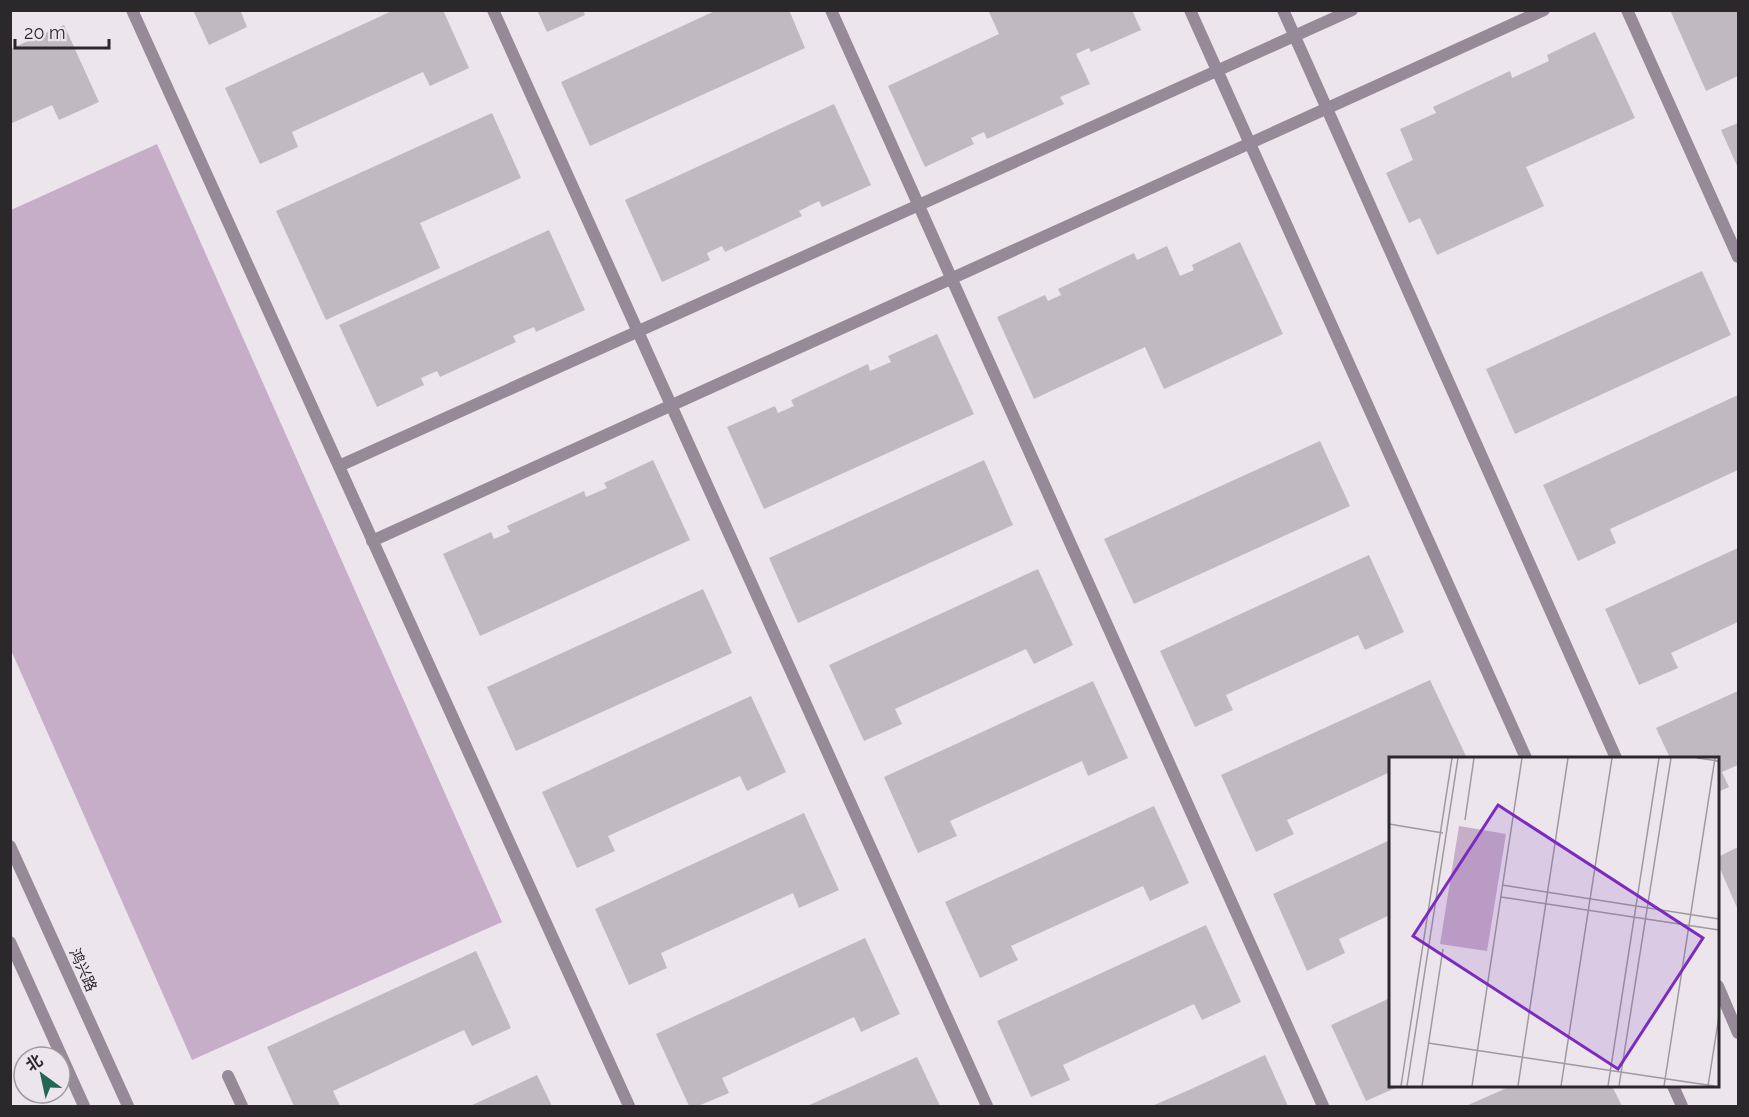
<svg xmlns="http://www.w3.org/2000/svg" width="1749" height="1117" viewBox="0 0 1749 1117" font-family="Raleway,'Noto Sans SC',sans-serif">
<rect width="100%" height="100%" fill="#ece6ec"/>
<path fill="#c6aec8" d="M157,144L502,922L192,1060L11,650V210Z"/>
<path fill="#c0bac0" d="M193,10H244L241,12L247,27L209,45Z
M394,10H443L469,68L430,86L423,72L292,132L298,147L260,164L225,88Z
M537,10H583L585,15L547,32Z
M717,10H789L805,48L590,146L561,82Z
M988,10H1132L1141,30L1091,52L1089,48L1076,54L1090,84L1060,97L1064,104L987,139L984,132L971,138L974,144L925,167L888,86L999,34Z
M1670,10H1738V76L1706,91Z
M64,25L99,102L59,120L52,105L10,124V49Z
M1595,32L1635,118L1526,167L1544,206L1437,255L1420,218L1409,223L1386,173L1413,160L1400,129L1436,113L1433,107L1510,71L1512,78L1549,61L1547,55Z
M834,104L871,185L822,207L819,201L799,211L802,216L725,252L722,246L707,253L710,260L662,282L625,200Z
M492,113L521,178L420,223L440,268L326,320L276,211Z
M1738,123V168L1721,130Z
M549,230L585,310L536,332L534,327L513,336L516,342L440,377L437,371L421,378L424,385L377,407L339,325Z
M1240,242L1283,334L1164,389L1145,347L1034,399L997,317L1045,295L1048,301L1061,295L1058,289L1134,253L1137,260L1167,246L1180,276L1194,270L1192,265Z
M1702,271L1731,335L1515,434L1486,369Z
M937,334L974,414L764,509L727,427L775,406L778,413L794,406L791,400L868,364L870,371L891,362L888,356Z
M1738,395V470L1610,529L1616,543L1578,561L1543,485Z
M1320,441L1350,506L1134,604L1104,539Z
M653,460L690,540L480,636L443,554L491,532L494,539L510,532L507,526L584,491L586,497L607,488L604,483Z
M984,460L1013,525L798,623L769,558Z
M1738,548V622L1671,653L1678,668L1639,685L1605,609Z
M1369,555L1404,632L1365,650L1358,635L1226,695L1233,710L1195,727L1160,651Z
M1038,569L1073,645L1034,664L1026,649L895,709L902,724L864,741L829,665Z
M703,589L732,653L516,751L487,687Z
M1430,680L1466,756L1461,758H1390V772L1287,820L1294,834L1256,852L1221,775Z
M1093,681L1128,758L1088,776L1082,761L950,821L957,836L918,853L884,777Z
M1738,691V765L1722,772L1729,787L1718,792V758H1670L1656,728Z
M751,696L786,772L747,791L740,776L608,836L615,851L577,868L542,792Z
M1154,806L1189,883L1150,901L1143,886L1011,946L1018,960L980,978L945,902Z
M804,813L839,890L799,908L793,893L661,953L667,968L629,985L595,909Z
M1390,840V915L1339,939L1345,953L1307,971L1273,894Z
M1738,847V910L1718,864V857Z
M1206,925L1241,1002L1202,1020L1194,1004L1063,1065L1070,1080L1031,1097L997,1021Z
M865,938L900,1014L861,1032L854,1017L722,1078L729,1093L698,1106H689L656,1034Z
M476,951L511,1028L472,1046L464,1030L333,1091L340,1106H294L267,1047Z
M1390,998V1086H1400L1366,1101L1331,1025Z
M1265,1055L1288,1106H1152L1189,1090Z
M917,1057L940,1106H807L841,1091Z
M537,1075L552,1106H470Z
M1511,1086H1612L1622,1106H1466Z"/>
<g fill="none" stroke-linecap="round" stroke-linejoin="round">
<path stroke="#978a98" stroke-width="12" d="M132,10L629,1106
M493,10L987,1106
M831,10L1323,1106
M1190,10L1526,758
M1283,10L1616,758
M1627,10L1738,257
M339,466L1352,10
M372,541L1544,10
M1718,986L1738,1033
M228,1076L242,1106
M1673,1086L1682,1106"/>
<path stroke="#978a98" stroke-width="12" d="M10,846L128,1106
M10,942L84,1106"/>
</g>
<g text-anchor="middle" stroke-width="6" stroke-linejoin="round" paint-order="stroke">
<g font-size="15" fill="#2a282a" stroke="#ece6ec">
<text transform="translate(83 970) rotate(66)" y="5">鸿兴路</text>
</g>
</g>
<g transform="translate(1389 757)">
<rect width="330" height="330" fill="#ece6ec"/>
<path d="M70,69L117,77L98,194L51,187Z" fill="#c6aec8"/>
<path fill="none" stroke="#9e9a9e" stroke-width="1.5" d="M308,1L330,4M76,63L85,1M0,67L54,76M113,128L330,162M112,140L330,173M39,286L325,329M12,329L63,1M18,329L69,1M33,329L54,192M83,329L133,1M129,329L179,1M172,329L223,1M219,329L270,1M230,329L282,1M275,329L326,1M319,329L330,259"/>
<path fill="#7b2cbf" fill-opacity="0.15" stroke="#7b2cbf" stroke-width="3" d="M109,48L314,181L229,312L24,179Z"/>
<rect width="330" height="330" fill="none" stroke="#2a282a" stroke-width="3"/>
</g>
<rect width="1749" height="1117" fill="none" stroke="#2a282a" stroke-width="24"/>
<g transform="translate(42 1075) rotate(327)"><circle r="28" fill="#ece6ec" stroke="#9e9a9e" stroke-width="1.5"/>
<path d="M0-4.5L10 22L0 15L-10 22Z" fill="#246654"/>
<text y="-9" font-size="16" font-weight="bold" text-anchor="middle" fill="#2a282a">北</text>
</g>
<path d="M15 39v9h94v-9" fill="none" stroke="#2a282a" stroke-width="3"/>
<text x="24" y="39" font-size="18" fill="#2a282a" stroke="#ece6ec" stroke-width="4.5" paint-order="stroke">20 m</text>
</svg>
